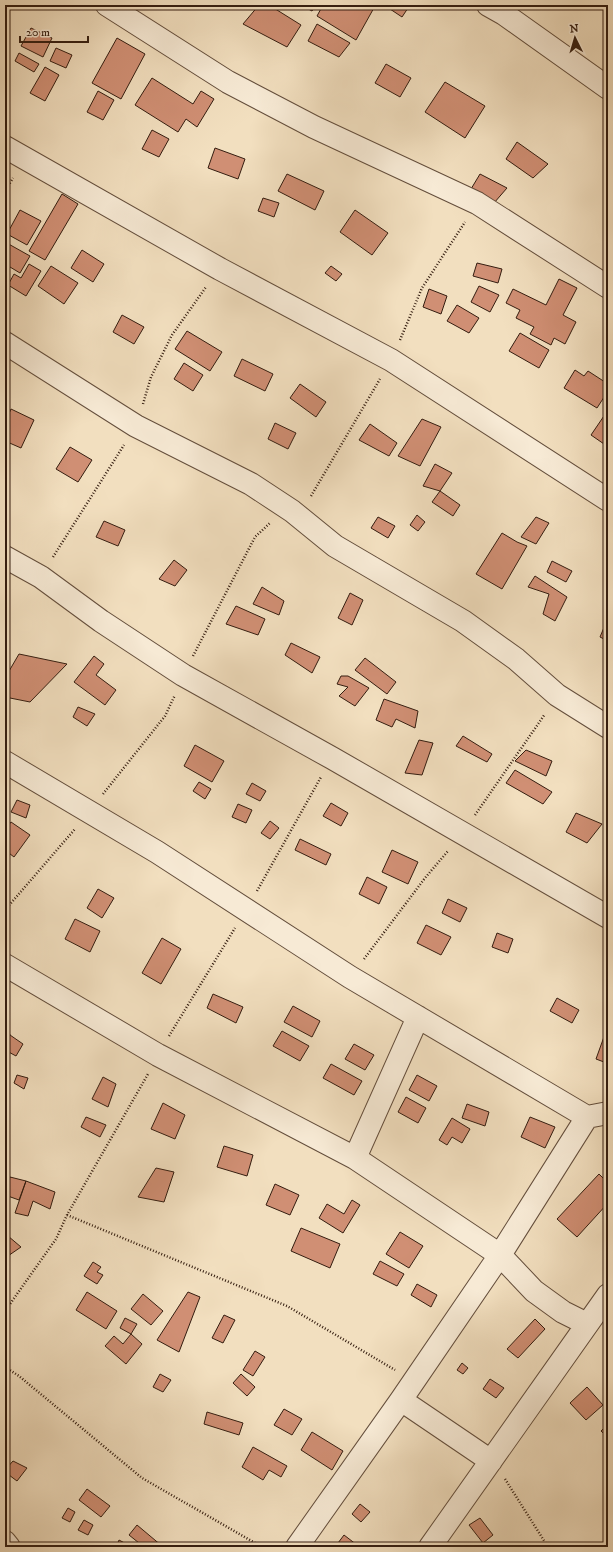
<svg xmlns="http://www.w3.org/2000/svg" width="613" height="1552" viewBox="0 0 613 1552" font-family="'IM FELL DW Pica',serif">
<rect width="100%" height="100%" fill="#f2dfbf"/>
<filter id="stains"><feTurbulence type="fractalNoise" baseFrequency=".005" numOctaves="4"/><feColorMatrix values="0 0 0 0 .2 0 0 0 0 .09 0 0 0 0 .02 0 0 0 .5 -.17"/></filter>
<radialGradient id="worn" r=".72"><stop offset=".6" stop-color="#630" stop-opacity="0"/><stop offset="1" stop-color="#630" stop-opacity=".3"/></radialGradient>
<path fill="#d08f74" stroke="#341d10" d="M259,5H269L301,25L287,47L243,24Z
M301,5H316L312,11Z
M323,5H373L375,6L356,40L317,16Z
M384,5H410L402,17Z
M604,5H608V13L602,9Z
M317,24L350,43L339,57L308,41Z
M31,28L52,38L43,57L21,46Z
M117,38L145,54L121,99L92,83Z
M56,48L72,55L66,68L50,61Z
M19,53L39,64L34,72L15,61Z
M386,64L411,78L400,97L375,83Z
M45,67L59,75L45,101L30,93Z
M152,78L193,104L201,91L214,99L197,127L186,119L178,132L135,105Z
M445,82L485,106L465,138L425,112Z
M98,91L114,100L103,120L87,112Z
M152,130L169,139L159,157L142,149Z
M517,142L548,164L533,178L506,159Z
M215,148L245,159L238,179L208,168Z
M287,174L324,191L315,210L278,191Z
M480,174L507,188L494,203L471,189Z
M62,194L78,204L45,260L29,251Z
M263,198L279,203L274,217L258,211Z
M20,210L41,221L27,245L7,234Z
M355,210L388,233L372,255L340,232Z
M5,242L30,256L20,273L5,264Z
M82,250L104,264L93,282L71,268Z
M477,263L502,269L498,283L473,276Z
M29,264L41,271L26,296L8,285L14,274L21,278Z
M51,266L78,283L64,304L38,286Z
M331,266L342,274L336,281L325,273Z
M559,279L577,288L563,315L576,322L565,344L554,338L551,345L530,334L534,327L516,318L520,310L506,303L513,289L546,305Z
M479,286L499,295L490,312L471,302Z
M429,289L447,296L441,314L423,307Z
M457,305L479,318L469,333L447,321Z
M122,315L144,327L134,344L113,332Z
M187,331L222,352L210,371L175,349Z
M520,333L549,350L539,368L509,351Z
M242,359L273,374L265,391L234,376Z
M184,363L203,375L193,391L174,379Z
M575,370L584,376L588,371L608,384V391L597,408L564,388Z
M300,384L326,402L316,417L290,398Z
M11,409L34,420L21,448L5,441V423Z
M608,410V438L604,444L591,435Z
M422,419L441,427L420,466L398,456Z
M275,423L296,433L288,449L268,439Z
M370,424L397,443L389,456L359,440Z
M70,447L92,460L78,482L56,469Z
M435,464L452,473L440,491L423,486Z
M440,491L460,505L453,516L432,502Z
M417,515L425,522L418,531L410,525Z
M378,517L395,526L388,538L371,528Z
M536,517L549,523L536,544L521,537Z
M104,521L125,530L118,546L96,537Z
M502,533L517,542L527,546L502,589L476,574Z
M174,560L187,570L175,586L159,579Z
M552,561L572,571L566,582L547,572Z
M535,576L567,597L555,621L543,614L549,594L528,587Z
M262,587L284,601L279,615L253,604Z
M350,593L363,600L352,625L338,618Z
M236,606L265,619L258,635L226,624Z
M608,618V641L600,637Z
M291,643L320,657L312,673L285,655Z
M19,654L67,664L30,702L5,697V678Z
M94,656L104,664L96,675L116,690L105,705L74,682Z
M365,658L396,682L387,694L355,670Z
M341,676H348L369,688L355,706L339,696L348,687L337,684Z
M384,699L418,711L415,728L396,719L392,727L376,720Z
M78,707L95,714L87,726L73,717Z
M463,736L492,754L487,762L456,746Z
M419,740L433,743L422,775L405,773Z
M195,745L224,761L212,782L184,766Z
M526,750L552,761L546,776L515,761Z
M515,770L552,792L543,804L506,783Z
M199,782L211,789L205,799L193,791Z
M252,783L266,791L260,801L246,794Z
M17,800L30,805L26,818L11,812Z
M331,803L348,813L341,826L323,816Z
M238,804L252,810L246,823L232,817Z
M576,813L602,824L587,843L566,832Z
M270,821L279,828L270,839L261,833Z
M11,822L30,835L14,857L5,850V830Z
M300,839L331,854L326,865L295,850Z
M392,850L418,862L408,884L382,872Z
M367,877L387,887L379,904L359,894Z
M98,889L114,898L102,918L87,908Z
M448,899L467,908L460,922L442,913Z
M75,919L100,931L90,952L65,939Z
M426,925L451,937L441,955L417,943Z
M497,933L513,939L508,953L492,947Z
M162,938L181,949L161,984L142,973Z
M213,994L243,1007L236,1023L207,1008Z
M557,998L579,1010L572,1023L550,1011Z
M293,1006L320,1021L312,1037L284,1022Z
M8,1029L10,1035L23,1044L16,1056L5,1050V1034Z
M282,1031L309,1046L300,1061L273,1046Z
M605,1034L608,1035V1053L604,1062L596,1059Z
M354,1044L374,1055L365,1070L345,1059Z
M331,1064L362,1081L354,1095L323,1078Z
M17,1075L28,1078L24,1089L14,1083Z
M417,1075L437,1086L429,1101L409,1090Z
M103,1077L116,1084L108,1107L92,1099Z
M406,1097L426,1108L418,1123L398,1112Z
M163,1103L185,1115L175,1139L151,1129Z
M467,1104L489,1112L485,1126L462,1118Z
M86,1117L106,1125L100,1137L81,1127Z
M530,1117L555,1127L545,1148L521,1137Z
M452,1118L470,1129L462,1143L452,1137L447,1145L439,1140Z
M224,1146L253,1155L247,1176L217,1167Z
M156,1168L174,1172L164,1202L138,1197Z
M599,1174L608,1183V1203L577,1237L557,1219Z
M10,1177L26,1181L19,1200L5,1195V1190Z
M26,1181L55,1192L50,1209L33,1201L28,1216L15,1213Z
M275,1184L299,1195L290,1215L266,1205Z
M352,1200L360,1205L343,1233L319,1218L327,1204L344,1214Z
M301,1228L340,1244L330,1268L291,1251Z
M400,1232L423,1246L409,1268L386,1254Z
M8,1236L21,1247L5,1258V1239Z
M380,1261L404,1274L397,1286L373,1274Z
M93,1262L101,1267L97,1272L103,1275L97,1284L84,1276Z
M417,1284L437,1295L431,1307L411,1295Z
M87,1292L117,1311L106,1329L76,1310Z
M188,1292L200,1297L179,1352L157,1340Z
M143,1294L163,1311L151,1325L131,1309Z
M224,1315L235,1320L223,1343L212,1338Z
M125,1318L137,1324L131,1334L120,1328Z
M535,1319L545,1329L518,1358L507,1349Z
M131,1334L142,1344L126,1364L105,1346L114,1336L123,1344Z
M255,1351L265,1357L253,1376L243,1370Z
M462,1363L468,1368L463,1374L457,1370Z
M160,1374L171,1380L163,1392L153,1387Z
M241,1374L255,1387L247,1396L233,1383Z
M490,1379L504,1388L496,1398L483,1389Z
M587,1387L603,1405L586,1420L570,1403Z
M284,1409L302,1419L292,1435L274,1425Z
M207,1412L243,1423L239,1435L204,1424Z
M608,1424V1438L601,1431Z
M312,1432L343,1451L332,1470L301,1450Z
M253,1447L287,1466L281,1477L269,1470L263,1480L242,1467Z
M13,1461L27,1468L17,1481L5,1472V1470Z
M87,1489L110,1506L101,1517L79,1500Z
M360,1504L370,1512L361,1522L352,1514Z
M68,1508L75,1512L70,1522L62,1518Z
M480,1518L493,1535L483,1543L469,1525Z
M84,1520L93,1525L88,1535L78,1530Z
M137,1525L162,1546L161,1547H144L129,1535Z
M344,1535L357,1545L356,1547H335Z
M119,1540L132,1547H116Z"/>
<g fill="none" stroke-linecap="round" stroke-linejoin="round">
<defs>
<path id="minor" d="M107,5L228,82L314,127L477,203L608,287
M488,5L504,14L608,88
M5,147L220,269L391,360L608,500
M5,343L136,426L251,484L292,511L335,546L463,621L516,659L557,695L608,727
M5,557L41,577L101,621L183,675L332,758L608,917
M5,762L157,852L350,977L587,1117
M5,965L158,1055L355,1158L500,1255L534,1291L563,1312L587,1324
M355,1158L418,1017
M401,1400L491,1461
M5,1542L9,1547
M297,1547L401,1400L500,1255L587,1117L608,1113
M430,1547L608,1295"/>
</defs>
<use href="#minor" stroke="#644e3c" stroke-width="24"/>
<path stroke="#341d10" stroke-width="2.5" stroke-dasharray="1 2" stroke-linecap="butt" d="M5,191L13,178
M400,340L422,288L465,222
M143,404L151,377L172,335L206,287
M311,496L380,379
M53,557L124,445
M193,656L255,537L270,523
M103,794L165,716L175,695
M475,815L545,714
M257,891L321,777
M5,910L75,829
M364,959L425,878L448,851
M169,1036L235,928
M67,1215L287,1306L395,1370
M5,1311L56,1239L67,1215L148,1074
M5,1367L19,1376L142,1478L262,1547
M505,1479L548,1547"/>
<use href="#minor" stroke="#f7ead5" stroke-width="22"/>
</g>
<rect width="613" height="1552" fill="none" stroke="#f2dfbf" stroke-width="20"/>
<rect x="6" y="6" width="601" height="1540" fill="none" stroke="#341d10" stroke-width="2"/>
<rect x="10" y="10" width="593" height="1532" fill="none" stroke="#341d10"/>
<g transform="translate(575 38) rotate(355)" stroke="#f7ead5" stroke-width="3" paint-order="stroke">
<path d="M0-3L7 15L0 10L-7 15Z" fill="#341d10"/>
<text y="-6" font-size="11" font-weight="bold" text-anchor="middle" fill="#341d10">N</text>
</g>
<path d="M20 36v6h68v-6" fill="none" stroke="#341d10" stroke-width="2"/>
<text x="26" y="36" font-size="12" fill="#341d10" stroke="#f7ead5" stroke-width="3" paint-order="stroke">20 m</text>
<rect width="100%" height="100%" filter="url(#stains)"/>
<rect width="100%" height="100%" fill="url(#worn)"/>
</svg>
